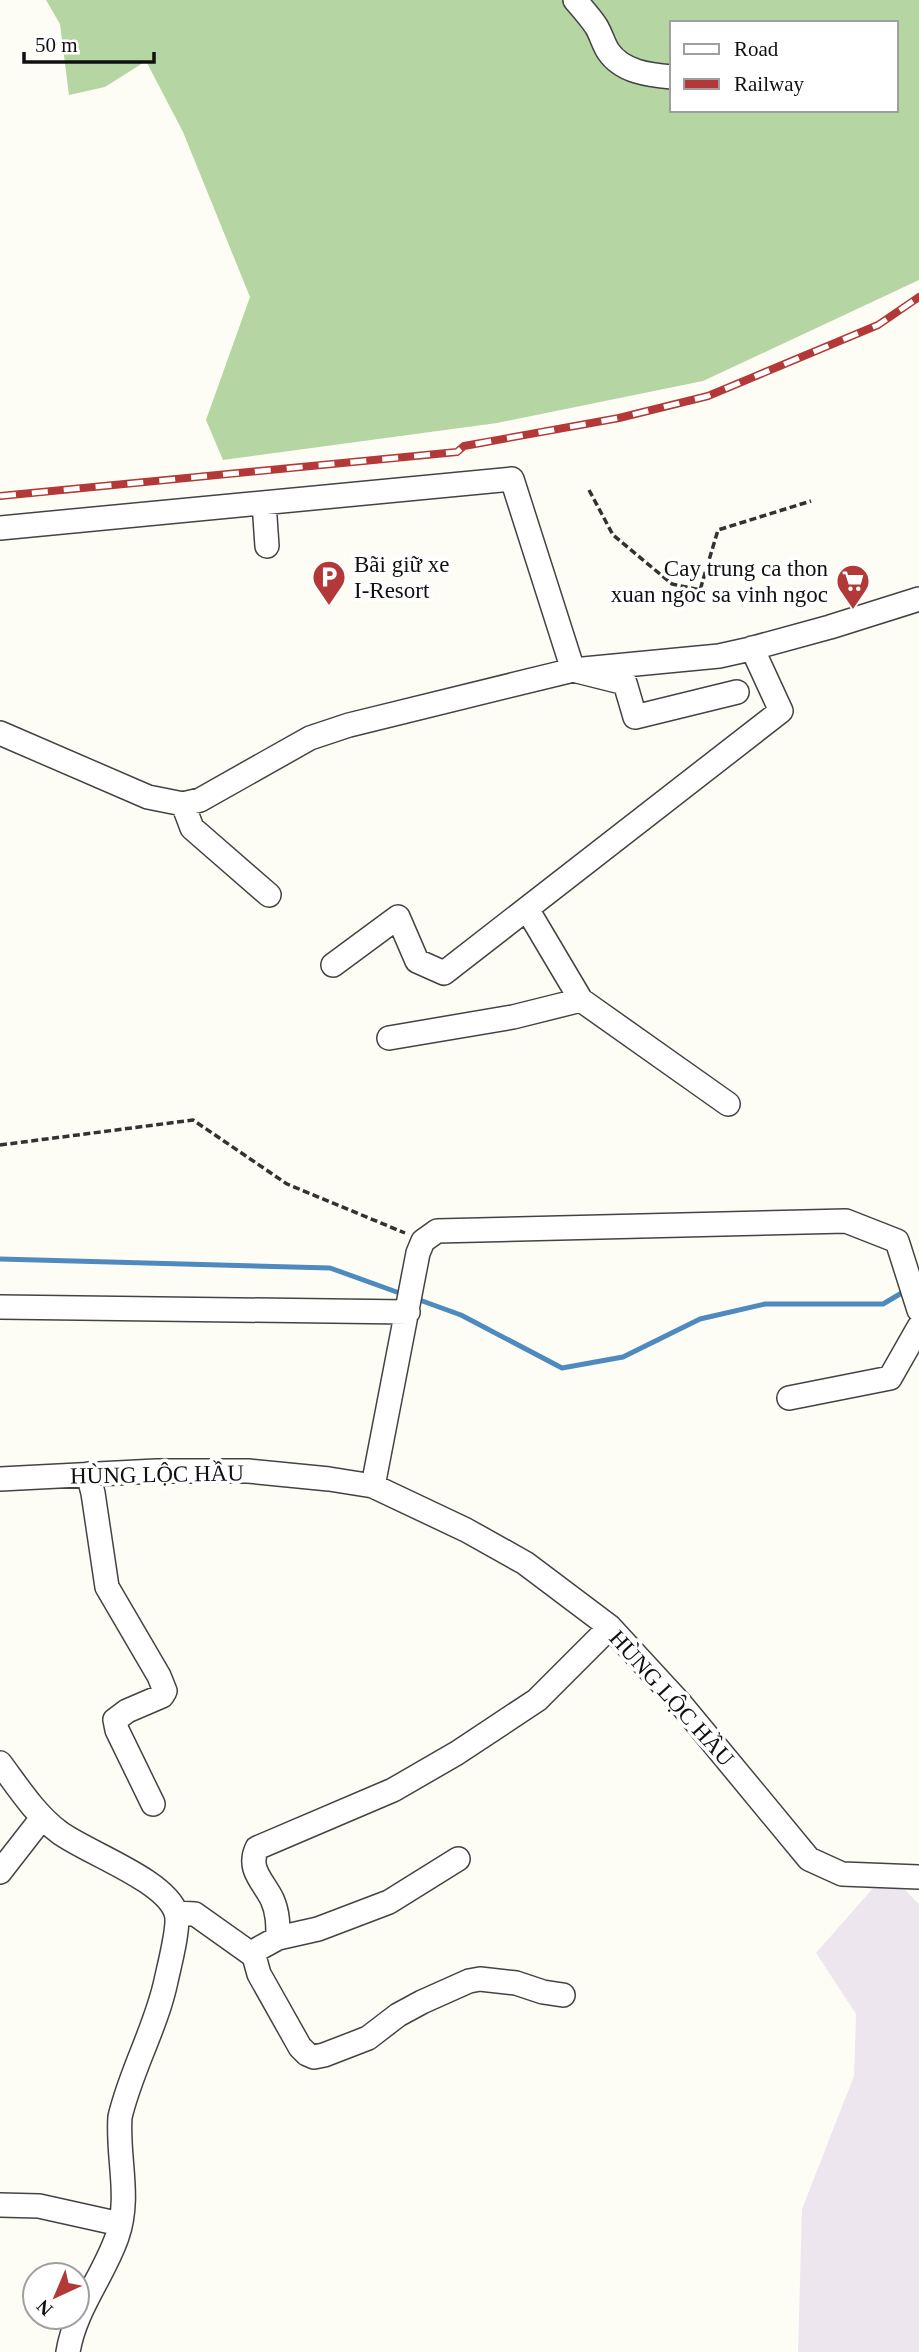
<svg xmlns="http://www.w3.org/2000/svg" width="919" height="2352" viewBox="0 0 919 2352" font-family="'Times New Roman',serif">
<rect width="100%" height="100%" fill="#fefdf5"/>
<path fill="#ede6ee" d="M874,1887H902L919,1904V2352H798L802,2209L854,2076L856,2014L816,1953Z"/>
<path fill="#b5d5a2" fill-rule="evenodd" d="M46,0H919V280L703,381L497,423L223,460L206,420L250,297L183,132L146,61L105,87L69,95L60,24ZM672,23H896V110H672Z"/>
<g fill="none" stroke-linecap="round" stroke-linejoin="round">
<path stroke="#4e8abf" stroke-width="5" d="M0,1259L330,1268L405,1295
M414,1298L461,1315L562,1368L623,1357L700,1319L765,1304H883L905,1291"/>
<defs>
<path id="minor" d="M575,0C582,8 590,17 596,26C601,34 603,43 608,51C622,72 649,75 672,77
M264,503L267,546
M0,528L512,479L573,670L625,683L635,717L737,692
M0,733L148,797L183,804L200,800L310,738L349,725L573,670L719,656L746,650L830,627L919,599
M183,804L192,828L269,895
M527,909L581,1000L728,1104
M333,965L398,917L417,961L444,973L781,711L752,648
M389,1038L513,1017L581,1000
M0,1307L408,1312
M789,1398L890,1378L919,1327
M88,1474L93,1493L107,1587L159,1676L165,1691L162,1696L127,1711L115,1720L117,1730L153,1804
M0,1479L156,1471H248L329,1479L373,1486L466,1530L525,1563L610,1627L680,1703L809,1859L842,1874L919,1877
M373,1486L418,1253L423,1241L437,1231L846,1221L897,1241L919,1310
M0,1763C18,1787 35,1814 59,1832C85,1852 166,1880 176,1913C180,1925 169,1967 166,1981C156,2028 131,2070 120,2117C117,2158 131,2197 117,2237C103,2277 75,2309 68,2352
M458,1859L389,1902L318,1929L278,1938L258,1949L254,1956L259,1974L300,2047L307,2054L314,2057L324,2055L368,2038L398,2015L422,2002L469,1981L480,1979L516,1983L543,1992L563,1995
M0,1872L42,1818
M176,1913L195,1914L254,1956
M278,1938C278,1925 278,1912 272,1899C263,1881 247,1869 257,1848L393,1790L457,1753L537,1700L610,1627
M0,2205L39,2206L120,2224"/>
</defs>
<use href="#minor" stroke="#434343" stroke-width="26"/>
<path stroke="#323232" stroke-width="3.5" stroke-dasharray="7 3.5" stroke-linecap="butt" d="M589,490L613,535L672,584L700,590L718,530L811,501
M0,1145L193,1120L287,1184L405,1233"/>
<use href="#minor" stroke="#fff" stroke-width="23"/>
<defs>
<path id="rail" d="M0,496L457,452L464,446L619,418L708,396L878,325L919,297"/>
</defs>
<use href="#rail" stroke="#b23937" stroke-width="8"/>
<use href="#rail" stroke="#fff" stroke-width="5" stroke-dasharray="16" stroke-linecap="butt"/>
</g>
<defs>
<symbol id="parking-pin" viewBox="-11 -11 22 30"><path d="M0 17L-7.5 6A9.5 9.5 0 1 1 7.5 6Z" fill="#b23937" stroke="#fff"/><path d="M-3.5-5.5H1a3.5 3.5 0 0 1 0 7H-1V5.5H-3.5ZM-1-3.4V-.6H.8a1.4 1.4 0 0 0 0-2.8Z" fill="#fff"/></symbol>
<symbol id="supermarket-pin" viewBox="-11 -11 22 30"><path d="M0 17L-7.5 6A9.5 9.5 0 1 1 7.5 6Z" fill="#b23937" stroke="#fff"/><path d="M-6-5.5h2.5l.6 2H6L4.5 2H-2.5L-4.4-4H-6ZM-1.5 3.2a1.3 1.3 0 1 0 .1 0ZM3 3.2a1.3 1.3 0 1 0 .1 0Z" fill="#fff"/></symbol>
</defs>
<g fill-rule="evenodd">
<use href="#parking-pin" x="310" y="558" width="38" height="52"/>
<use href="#supermarket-pin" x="834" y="562" width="38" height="52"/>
</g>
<g text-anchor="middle" stroke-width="7" stroke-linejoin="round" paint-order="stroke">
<g font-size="23" fill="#101010" stroke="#fff" text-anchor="start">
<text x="354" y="572">Bãi giữ xe<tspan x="354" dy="26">I-Resort</tspan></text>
<text x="828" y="576" text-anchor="end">Cay trung ca thon<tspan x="828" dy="26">xuan ngoc sa vinh ngoc</tspan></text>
</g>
<g font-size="23" fill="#101010" stroke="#fff">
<text transform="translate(157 1474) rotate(-1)" y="8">HÙNG LỘC HẦU</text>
<text transform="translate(672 1698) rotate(48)" y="8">HÙNG LỘC HẦU</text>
</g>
</g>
<rect x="670" y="21" width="228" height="91" fill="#ffffff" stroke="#9f9f9f" stroke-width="2"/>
<rect x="684" y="44" width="35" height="10" fill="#ffffff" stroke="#9f9f9f" stroke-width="2"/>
<text x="734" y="56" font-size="21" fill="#101010">Road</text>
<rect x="684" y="79" width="35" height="10" fill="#b23937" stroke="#9f9f9f" stroke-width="2"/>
<text x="734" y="91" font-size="21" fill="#101010">Railway</text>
<g transform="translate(56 2296) rotate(224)"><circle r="33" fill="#ffffff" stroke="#9f9f9f" stroke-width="2"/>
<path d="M0-5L12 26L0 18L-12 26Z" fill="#b23937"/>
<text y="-10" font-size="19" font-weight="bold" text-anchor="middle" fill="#101010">N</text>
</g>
<path d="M24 52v10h130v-10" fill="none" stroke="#101010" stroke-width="3.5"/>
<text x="35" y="52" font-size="21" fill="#101010" stroke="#ffffff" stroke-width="5" paint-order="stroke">50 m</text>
</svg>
